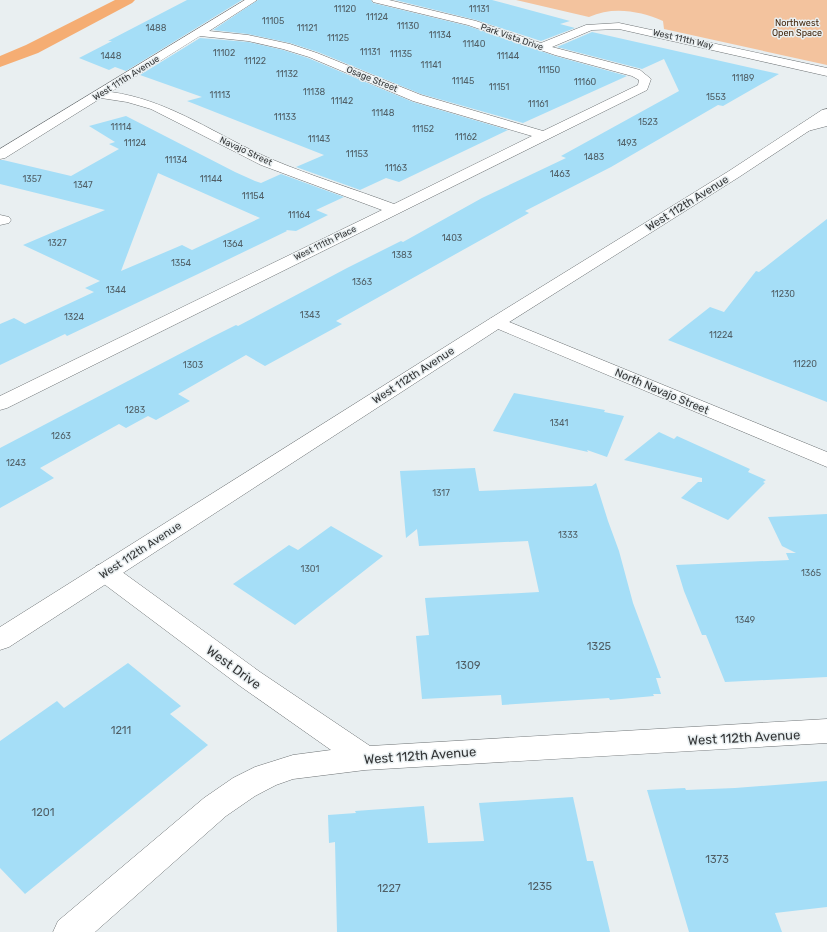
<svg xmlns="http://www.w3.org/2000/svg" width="827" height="932" viewBox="0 0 827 932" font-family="Rubik,sans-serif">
<rect width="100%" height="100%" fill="#e9eff1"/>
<path fill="#f3c39e" d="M516,0H827V65L664,29L663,21C640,11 613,6 589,17Z"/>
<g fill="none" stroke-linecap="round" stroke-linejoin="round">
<path fill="#f5ad73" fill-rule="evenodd" d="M115,0H135L132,3L38,53L0,67V56L26,45Z"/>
</g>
<path fill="#a5def7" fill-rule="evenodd" d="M187,0H242L126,71L115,67L109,70L79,58L112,41H108Z
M258,0H371L373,3L468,26L555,56L627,76L523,123L421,94L318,52L290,43L248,34L213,30Z
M395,0H492L570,21L560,24L575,28L541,41L476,20Z
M592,32L779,74L723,106L718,105L611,167L525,211L529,213L336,321L342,324L265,366L246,355L178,394L190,401L156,420L148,416L126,428L119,424L40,468L54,478L0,508V448L212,337L236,325L238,326L347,268L401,241L403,242L482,198L566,158L561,156L679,91L664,59L642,69L557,47Z
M200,38L248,42L283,50L308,58L413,102L508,130L399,182L386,178L360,190L296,167L324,155L187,101L202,97L140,75Z
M126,116L235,172L255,181L261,183L281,174L344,197L316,210L328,215L296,231L286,230L287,231L198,274L67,336L65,334L0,365V324L14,318L25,324L94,292L85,288L100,281L23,245L105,210L0,184V160H3L71,176L119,149L109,144L115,142L89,126ZM158,173L260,218L192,250L182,245L121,271Z
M827,219V402L668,340L710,307L724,312L756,271L759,272Z
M514,393L605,410L604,412L624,416L607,457L587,450L588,452L493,431Z
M659,432L674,439L677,436L750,469L748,472L766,480L763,482L765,483L728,520L681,498L698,482H702V478L624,460Z
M475,468L479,491L592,486L596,483L608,521L619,551L633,603L661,678H656L661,694H653L654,696L610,700L609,698L502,705L501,695L422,699L416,636L429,635L425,598L539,592L528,541L419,546L417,529L406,538L400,471Z
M827,514V677L725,682L706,635H702L684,591L676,565L789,560L786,553H796L782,546L768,517Z
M331,526L383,556L295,625L233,584L289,545L298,550Z
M128,663L181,706L170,714L208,745L25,894L0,868V741L57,701L64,708Z
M827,781V907L775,913L782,932H689L647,790L685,788L686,790L735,788Z
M573,797L587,861H593L610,932H337L335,842L329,843L328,815L356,813L355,811L424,806L428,843L484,841L479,803Z"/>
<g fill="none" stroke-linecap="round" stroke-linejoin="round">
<defs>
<path id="minor" d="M245,0H257L209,31L248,35L290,44L317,53L421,95L543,131L638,85L639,80L632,76L555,55L468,25L373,2L372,0H389L476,21L541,43L586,25L619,23L827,68V76L619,29L592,30L552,47L640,70L651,79L647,90L7,408L0,410V396L382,210L261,165L151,109L127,102L101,98L5,158L0,159V149ZM200,36L248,41L283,49L309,57L413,101L532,136L394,204C354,189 311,176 271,159C217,136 170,100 111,92Z
M0,215L9,217L11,220L9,223L0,225Z
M497,317L827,452V467L491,326L488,322L491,318Z
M105,563L114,566L260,672L370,746L827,719V743L365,770L293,779L276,785L255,796L226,816L95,932H53L58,921L204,798L233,778L255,767L293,755L331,750L240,686L96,578L93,572L96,566Z"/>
<path id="tertiary" d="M827,118V126L804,132L799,131L797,128L799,125Z"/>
<path id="secondary" d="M827,109V119L739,177L503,326L9,647L0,650V627L491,318L729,171L822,110Z"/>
</defs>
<use href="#minor" stroke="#6e7375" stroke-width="1"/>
<use href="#tertiary" stroke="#6e7375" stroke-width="1"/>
<use href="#secondary" stroke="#6e7375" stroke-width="1"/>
<use href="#minor" fill="#fff" fill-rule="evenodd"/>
<use href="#tertiary" fill="#fff" fill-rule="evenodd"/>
<use href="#secondary" fill="#fff" fill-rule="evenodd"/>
</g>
<g text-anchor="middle" stroke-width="3" stroke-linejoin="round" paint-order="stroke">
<g font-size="9" fill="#505f66">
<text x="345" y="12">11120</text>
<text x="479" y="12">11131</text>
<text x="377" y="20">11124</text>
<text x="273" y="24">11105</text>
<text x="408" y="29">11130</text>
<text x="156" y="31">1488</text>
<text x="307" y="31">11121</text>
<text x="440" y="38">11134</text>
<text x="338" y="41">11125</text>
<text x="474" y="47">11140</text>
<text x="370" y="55">11131</text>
<text x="224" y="56">11102</text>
<text x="401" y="57">11135</text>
<text x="111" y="59">1448</text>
<text x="508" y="59">11144</text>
<text x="255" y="64">11122</text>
<text x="431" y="68">11141</text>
<text x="549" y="73">11150</text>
<text x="287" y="77">11132</text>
<text x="743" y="81">11189</text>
<text x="463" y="84">11145</text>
<text x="585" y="85">11160</text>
<text x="499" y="90">11151</text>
<text x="314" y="95">11138</text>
<text x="220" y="98">11113</text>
<text x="716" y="100">1553</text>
<text x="342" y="104">11142</text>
<text x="538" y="107">11161</text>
<text x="383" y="116">11148</text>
<text x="285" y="120">11133</text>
<text x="648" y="125">1523</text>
<text x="121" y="130">11114</text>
<text x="423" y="132">11152</text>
<text x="466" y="140">11162</text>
<text x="319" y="142">11143</text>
<text x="135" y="146">11124</text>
<text x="627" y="146">1493</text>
<text x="357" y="157">11153</text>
<text x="594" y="160">1483</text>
<text x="176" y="163">11134</text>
<text x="396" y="171">11163</text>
<text x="560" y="177">1463</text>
<text x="32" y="182">1357</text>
<text x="211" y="182">11144</text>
<text x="83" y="188">1347</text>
<text x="253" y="199">11154</text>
<text x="299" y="218">11164</text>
<text x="452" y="241">1403</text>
<text x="57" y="246">1327</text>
<text x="233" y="247">1364</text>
<text x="402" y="258">1383</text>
<text x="181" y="266">1354</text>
<text x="362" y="285">1363</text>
<text x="116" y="293">1344</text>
<text x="783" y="297">11230</text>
<text x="310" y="318">1343</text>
<text x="74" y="320">1324</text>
<text x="721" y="338">11224</text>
<text x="805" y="367">11220</text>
<text x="193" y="368">1303</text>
<text x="135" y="413">1283</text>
<text x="559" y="426">1341</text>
<text x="61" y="439">1263</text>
<text x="16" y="466">1243</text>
<text x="441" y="496">1317</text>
<text x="568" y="538">1333</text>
<text x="310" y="572">1301</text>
<text x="811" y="576">1365</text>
<text x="745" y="623">1349</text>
</g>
<g font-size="9" fill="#43270d" stroke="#e9eff1">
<text x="797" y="26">Northwest<tspan x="797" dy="10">Open Space</tspan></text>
</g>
<g font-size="9" fill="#333536" stroke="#e9eff1">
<text transform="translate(512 37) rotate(19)" y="3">Park Vista Drive</text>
<text transform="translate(683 39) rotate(13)" y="3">West 111th Way</text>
<text transform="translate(126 78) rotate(-32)" y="3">West 111th Avenue</text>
<text transform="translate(372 79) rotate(22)" y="3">Osage Street</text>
<text transform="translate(246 151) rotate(25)" y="3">Navajo Street</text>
<text transform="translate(325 243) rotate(-26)" y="3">West 111th Place</text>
</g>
<g font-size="11" fill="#333536" stroke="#e9eff1">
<text transform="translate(687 203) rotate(-32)" y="4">West 112th Avenue</text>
<text transform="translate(413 375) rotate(-33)" y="4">West 112th Avenue</text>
<text transform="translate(662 391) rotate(23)" y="4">North Navajo Street</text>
<text transform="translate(140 550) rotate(-33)" y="4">West 112th Avenue</text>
</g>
<g font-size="11" fill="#505f66">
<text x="599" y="650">1325</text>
<text x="468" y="669">1309</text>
<text x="121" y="734">1211</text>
<text x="43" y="816">1201</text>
<text x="717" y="863">1373</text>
<text x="540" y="890">1235</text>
<text x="389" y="892">1227</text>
</g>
<g font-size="13" fill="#333536" stroke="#e9eff1">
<text transform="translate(234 667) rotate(36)" y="5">West Drive</text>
<text transform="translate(744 737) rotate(-3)" y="5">West 112th Avenue</text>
<text transform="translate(420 755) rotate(-4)" y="5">West 112th Avenue</text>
</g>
</g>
</svg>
